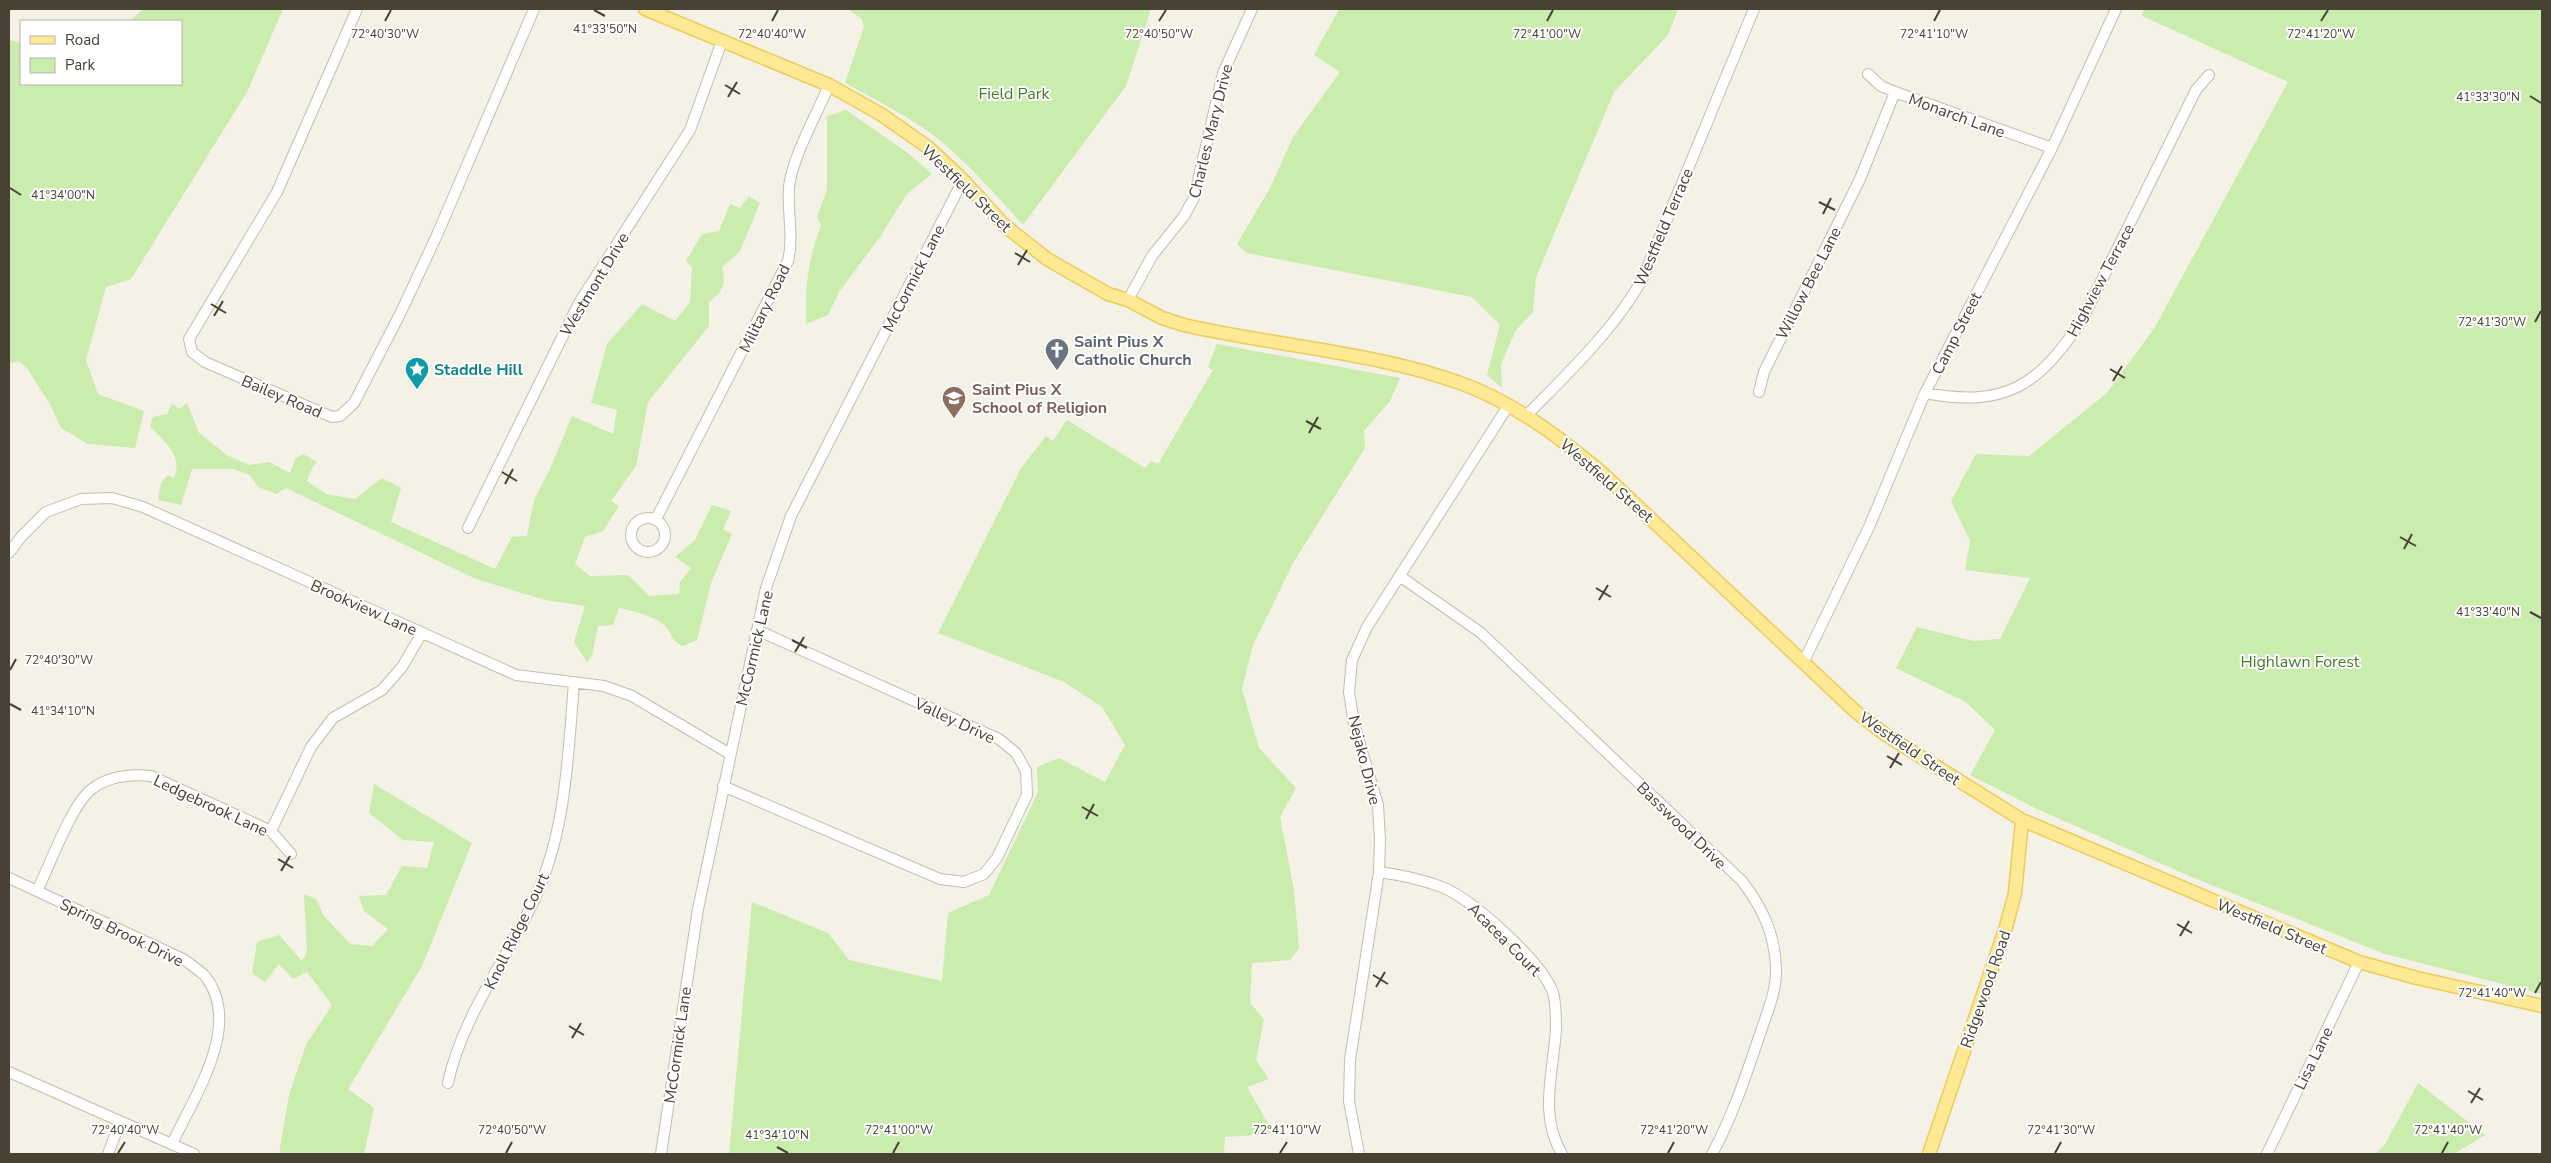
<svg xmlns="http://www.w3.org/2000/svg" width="2551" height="1163" viewBox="0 0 2551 1163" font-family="'Nunito Sans',sans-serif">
<rect width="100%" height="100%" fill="#f4f1e6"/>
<path fill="#caecac" d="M143,9H283L247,92L131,279L106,287L86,360L98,394L144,411L135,448L88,444L61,428L50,404L27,368L19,361L9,364V40L21,43V84H181V21H130Z
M848,9H1151L1126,86L1023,225C996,195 968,163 937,138C909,116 876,100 845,83L864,27L862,19Z
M1339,9H1678L1668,35L1614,92L1536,277L1533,312L1516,330L1501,364L1502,388L1487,375L1500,325L1472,297L1247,253L1237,244L1270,188L1293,137L1340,72L1314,55Z
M2144,9H2542V994L2385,954L2194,878L2037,809L1970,775L1995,730L1966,702L1896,668L1917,627L1973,641L2000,639L2030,578L1965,570L1970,541L1951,501L1976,454L2029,456L2107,393L2155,327L2288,82L2142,16Z
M846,110L908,153L932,174L907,194L880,237L839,292L828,315L806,324C805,287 808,260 821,225L817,217L827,190V116Z
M749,196L760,203L740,251L722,267C727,284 722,293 709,302V326L648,402L636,466L611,501L619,506L603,531L585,537L575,564L590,576L628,575L649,596L679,594L680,582L691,568L675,557L695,540L712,505L731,511L723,529L732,534L711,583L697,640L683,646C670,640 674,636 666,627C657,616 632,611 619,608L613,625L598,626L592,655L587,662L574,642L585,606L545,600L476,579L286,488L276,494L258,487L250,475L233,469H192L181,505L158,500L161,483L168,475L174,478C183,454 165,443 150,426L153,417L167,414L172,404L179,409L187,403L199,433L227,455L249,465L269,462L290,473L295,459L303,454L317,462L311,470L307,481L326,494L355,499L382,478L401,488L391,522L495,569L512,537L527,536L534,500L550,469L572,416L613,434L617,410L591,403L607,344L642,304L675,321L690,302L692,267L686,261L702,234L719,231L730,204L740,208Z
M1217,344L1400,378L1390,401L1364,431L1365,448L1293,563L1253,645L1242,689L1259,748L1296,788L1280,817L1294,890L1299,948L1290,960L1252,963L1250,1003L1264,1019L1256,1060L1269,1079L1247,1087L1274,1134L1225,1137L1224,1152L1228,1154H729L752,902L828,933L849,960L942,981L948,913L989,895L1038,792L1037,767L1059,758L1105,782L1125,745L1102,707L1064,682L938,633L1021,468L1046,436L1053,441L1067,420L1145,468L1151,461L1158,464L1213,370L1208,367Z
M374,784L472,843L422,966L348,1089L374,1108L364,1154H279L289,1095L306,1045L332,1005L307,972L293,979L279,964L265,982L252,973L257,942L279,935L302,961L307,952L304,894L316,899L324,916L350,944L372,946L388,929L364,911L359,896L386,895L402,866L427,868L434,842L403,840L369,813Z
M2418,1083L2485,1135L2454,1154H2375L2384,1146Z"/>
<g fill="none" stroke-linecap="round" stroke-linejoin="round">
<defs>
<path id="minor" d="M357,9L277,192L189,339L192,352L205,362L332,417L340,416L354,403L401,312L437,235L534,9
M1868,74L1881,86L1895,92L2052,148
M1128,300L1152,256L1184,216L1194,198L1223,73L1252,9
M1759,392L1764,372L1860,179L1895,92
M1925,393C2006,408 2038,386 2082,320L2196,90L2209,75
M1526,416C1568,373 1612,332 1642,280L1754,9
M631 535a17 17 0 1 1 34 0a17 17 0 1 1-34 0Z
M656,519L788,261C794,236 787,212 789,187C792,158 817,114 829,85
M468,528L579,303L690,130L722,41
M9,553L21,537L46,512L81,499L112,498L143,507L516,675L604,686L632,696L730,754
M1401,577L1480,632L1742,881C1762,907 1775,934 1776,968C1777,990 1767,1013 1760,1034C1746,1075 1733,1116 1712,1154
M1804,661L1869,527L1925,393L2052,148L2116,9
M723,786L940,879L964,882L984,874L997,858L1027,795L1026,771L1016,753L999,739L757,630
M271,831L311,747L333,718L382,690L402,667L422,633
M1379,872C1401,875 1421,879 1442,887C1472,899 1539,959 1552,990C1556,999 1556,1018 1556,1028C1554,1071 1538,1114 1562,1154
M9,878L183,959C190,964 199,970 205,976C244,1025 193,1098 172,1144
M37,891C49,867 72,803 92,789C109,776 130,774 151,776L271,831L291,854
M9,1072L194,1154
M448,1083C462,1016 507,960 535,898C566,832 568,755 574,683
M108,1154L120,1122
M661,1154L698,909L766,588L791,516L963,180
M1359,1154L1349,1101L1350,1060L1379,872L1380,840L1378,805L1354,724L1349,692L1352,660L1367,627L1508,406
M2267,1154L2359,962"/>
<path id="major" d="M645,9L829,85L882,115L929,148L963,180L1004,225L1047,259L1108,294L1128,300L1162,318L1184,325C1276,346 1375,352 1463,384C1514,403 1559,437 1600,471L1856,712L1886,735L2022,820L2359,962L2417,978L2542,1006
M1929,1154L2006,927L2015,893L2022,820"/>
</defs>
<use href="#minor" stroke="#c3bdab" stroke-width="12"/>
<use href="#major" stroke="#eccc5c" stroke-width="15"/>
<use href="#minor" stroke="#fff" stroke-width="10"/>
<use href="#major" stroke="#ffe994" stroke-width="12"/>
</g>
<path fill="none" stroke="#484235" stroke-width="2" d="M594,10L605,16M385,21L391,10M772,21L778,10M1159,21L1166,10M1547,21L1553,10M1934,21L1940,10M2321,21L2328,10M725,85L740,94M2530,96L2541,103M728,97L737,82M10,188L21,195M1819,202L1835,210M1823,214L1831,198M1015,253L1030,262M1018,265L1027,250M211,304L226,313M214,316L223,301M2535,322L2541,311M2110,369L2125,378M2113,381L2122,366M1306,421L1321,429M1309,433L1318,417M502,472L517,481M505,484L513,469M2400,537L2416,546M2404,549L2412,534M1596,588L1611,597M1599,600L1608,585M2530,612L2541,618M792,640L807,648M795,652L804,637M10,670L16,659M10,704L21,710M1887,756L1902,765M1890,768L1899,753M1082,807L1098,816M1086,819L1094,804M278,859L293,868M281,871L290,856M2177,924L2192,933M2180,936L2189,921M1373,975L1388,984M1376,987L1385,972M2535,993L2541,982M569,1026L584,1035M572,1038L581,1023M2468,1091L2483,1100M2471,1103L2480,1088M777,1147L788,1153M118,1153L125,1142M506,1153L512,1142M893,1153L899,1142M1280,1153L1287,1142M1668,1153L1674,1142M2055,1153L2061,1142M2442,1153L2448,1142"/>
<defs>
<symbol id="church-pin" viewBox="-11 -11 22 30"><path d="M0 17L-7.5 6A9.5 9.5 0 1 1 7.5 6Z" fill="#6b7280" stroke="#fff"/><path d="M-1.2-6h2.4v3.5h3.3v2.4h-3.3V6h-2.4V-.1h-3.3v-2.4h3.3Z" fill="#fff"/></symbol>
<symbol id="sight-pin" viewBox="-11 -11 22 30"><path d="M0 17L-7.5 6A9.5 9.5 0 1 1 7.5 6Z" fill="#0f9aa8" stroke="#fff"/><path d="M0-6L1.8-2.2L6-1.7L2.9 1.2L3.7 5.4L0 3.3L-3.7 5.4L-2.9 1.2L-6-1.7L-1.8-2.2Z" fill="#fff"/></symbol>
<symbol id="school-pin" viewBox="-11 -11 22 30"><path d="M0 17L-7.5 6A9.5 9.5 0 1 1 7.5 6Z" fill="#8d6e63" stroke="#fff"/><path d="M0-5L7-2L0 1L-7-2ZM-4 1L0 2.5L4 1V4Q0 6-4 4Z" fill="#fff"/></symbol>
</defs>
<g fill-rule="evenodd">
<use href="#church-pin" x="1043" y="336" width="28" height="38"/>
<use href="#sight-pin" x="403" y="355" width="28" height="38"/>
<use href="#school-pin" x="940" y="384" width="28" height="38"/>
</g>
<g text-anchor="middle" stroke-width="4" stroke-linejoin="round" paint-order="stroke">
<g font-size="16" fill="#3f7e23" stroke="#fff">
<text x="1014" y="99">Field Park</text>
<text x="2300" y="667">Highlawn Forest</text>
</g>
<g font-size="16" fill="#484235" stroke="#fff">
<text transform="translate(1957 115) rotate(20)" y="6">Monarch Lane</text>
<text transform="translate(1210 131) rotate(-76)" y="6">Charles Mary Drive</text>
<text transform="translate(967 188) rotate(44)" y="6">Westfield Street</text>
<text transform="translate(1663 227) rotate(-67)" y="6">Westfield Terrace</text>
<text transform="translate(913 278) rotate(-63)" y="6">McCormick Lane</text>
<text transform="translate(2100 280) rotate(-62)" y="6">Highview Terrace</text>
<text transform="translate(1808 283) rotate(-63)" y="6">Willow Bee Lane</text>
<text transform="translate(594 284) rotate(-59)" y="6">Westmont Drive</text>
<text transform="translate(764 308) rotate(-64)" y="6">Military Road</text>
<text transform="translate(1956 333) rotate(-63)" y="6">Camp Street</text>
<text transform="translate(282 396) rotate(23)" y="6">Bailey Road</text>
<text transform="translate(1607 480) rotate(41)" y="6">Westfield Street</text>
<text transform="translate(364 607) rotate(24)" y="6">Brookview Lane</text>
<text transform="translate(754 648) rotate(-77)" y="6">McCormick Lane</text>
<text transform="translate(955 720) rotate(25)" y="6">Valley Drive</text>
<text transform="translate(1910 748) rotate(34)" y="6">Westfield Street</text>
<text transform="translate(1365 760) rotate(76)" y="6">Nejako Drive</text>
<text transform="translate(211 805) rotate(25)" y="6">Ledgebrook Lane</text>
<text transform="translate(1682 825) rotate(44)" y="6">Basswood Drive</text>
<text transform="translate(2272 926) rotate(23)" y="6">Westfield Street</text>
<text transform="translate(516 931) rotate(-64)" y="6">Knoll Ridge Court</text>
<text transform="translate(122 932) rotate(26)" y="6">Spring Brook Drive</text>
<text transform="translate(1505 939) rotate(45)" y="6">Acacea Court</text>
<text transform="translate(1985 989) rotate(-71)" y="6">Ridgewood Road</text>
<text transform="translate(677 1045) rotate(-82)" y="6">McCormick Lane</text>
<text transform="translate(2313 1058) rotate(-64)" y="6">Lisa Lane</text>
</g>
<g font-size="16" font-weight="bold" fill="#5b616d" stroke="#fff" text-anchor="start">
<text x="1074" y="347">Saint Pius X<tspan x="1074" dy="18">Catholic Church</tspan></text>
</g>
<g font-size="16" font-weight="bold" fill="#0d838f" stroke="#fff" text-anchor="start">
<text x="434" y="375">Staddle Hill</text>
</g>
<g font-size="16" font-weight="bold" fill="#785e54" stroke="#fff" text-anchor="start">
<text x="972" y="395">Saint Pius X<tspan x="972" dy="18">School of Religion</tspan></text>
</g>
</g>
<g font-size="12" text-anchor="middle" fill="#484235" stroke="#fff" stroke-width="4" stroke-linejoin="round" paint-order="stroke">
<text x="605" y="33">41°33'50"N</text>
<text x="385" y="38">72°40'30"W</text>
<text x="2321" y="38">72°41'20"W</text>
<text x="772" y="38">72°40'40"W</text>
<text x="1159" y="38">72°40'50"W</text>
<text x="1547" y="38">72°41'00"W</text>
<text x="1934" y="38">72°41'10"W</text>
<text x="2488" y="101">41°33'30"N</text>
<text x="63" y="199">41°34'00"N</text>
<text x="2492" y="326">72°41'30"W</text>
<text x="2488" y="616">41°33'40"N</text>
<text x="59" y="664">72°40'30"W</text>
<text x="63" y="715">41°34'10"N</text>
<text x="2492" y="997">72°41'40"W</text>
<text x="125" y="1134">72°40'40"W</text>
<text x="512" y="1134">72°40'50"W</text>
<text x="899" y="1134">72°41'00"W</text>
<text x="1287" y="1134">72°41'10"W</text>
<text x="1674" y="1134">72°41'20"W</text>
<text x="2061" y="1134">72°41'30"W</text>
<text x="2448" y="1134">72°41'40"W</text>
<text x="777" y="1139">41°34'10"N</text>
</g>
<rect width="2551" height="1163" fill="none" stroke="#484235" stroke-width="20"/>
<rect x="20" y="20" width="162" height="65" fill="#ffffff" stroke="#b6b3ae"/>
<rect x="30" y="36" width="25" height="8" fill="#ffe994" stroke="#b6b3ae"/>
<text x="65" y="45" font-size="15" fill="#484235">Road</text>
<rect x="30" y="58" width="25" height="15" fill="#caecac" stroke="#b6b3ae"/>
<text x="65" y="70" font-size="15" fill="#484235">Park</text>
</svg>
